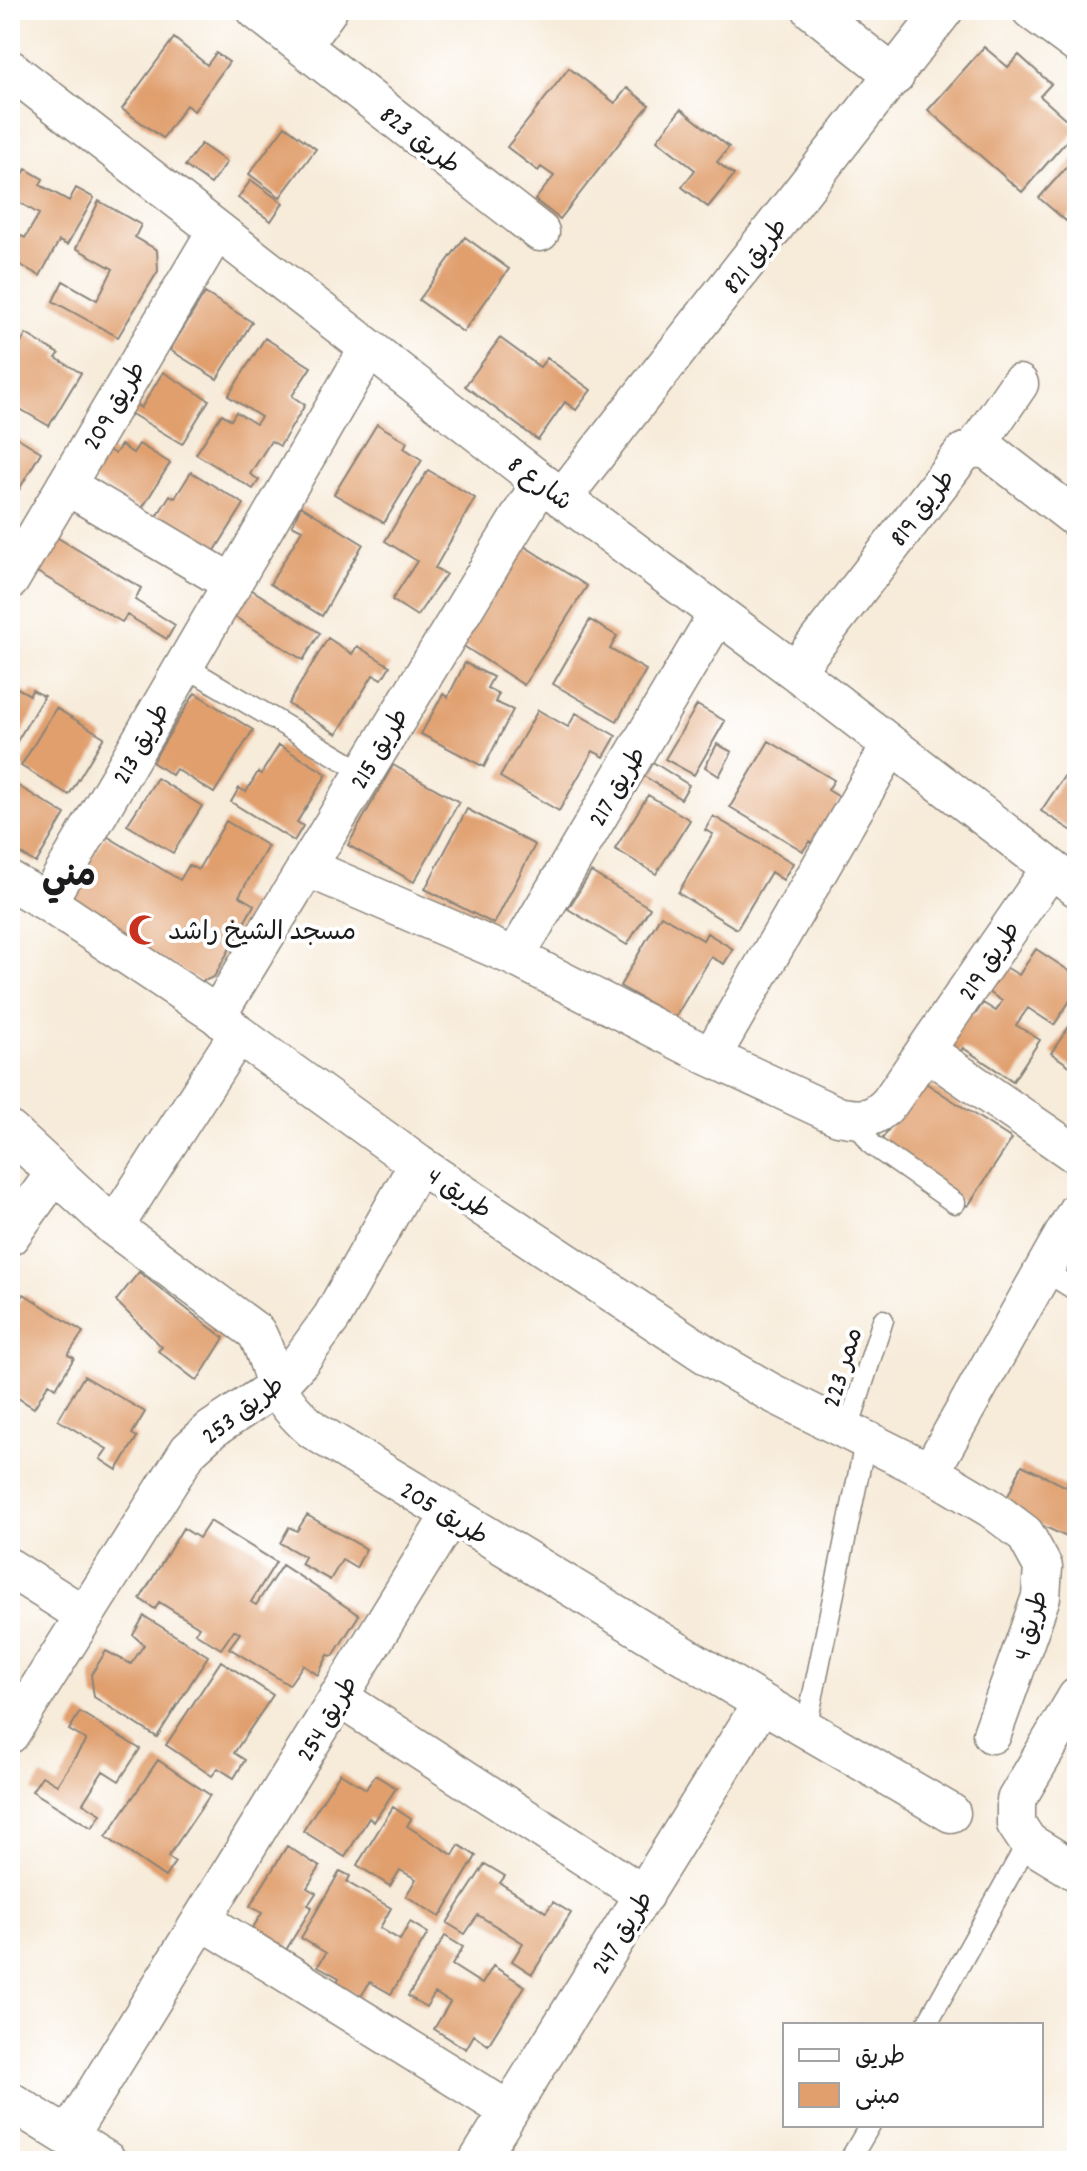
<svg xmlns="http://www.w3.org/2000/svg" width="1087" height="2171" viewBox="0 0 1087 2171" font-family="Dekko,'Playpen Sans Arabic',sans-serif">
<rect width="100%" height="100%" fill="#fff"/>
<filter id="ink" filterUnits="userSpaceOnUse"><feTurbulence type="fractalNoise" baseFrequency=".0125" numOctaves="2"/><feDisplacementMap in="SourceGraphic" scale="16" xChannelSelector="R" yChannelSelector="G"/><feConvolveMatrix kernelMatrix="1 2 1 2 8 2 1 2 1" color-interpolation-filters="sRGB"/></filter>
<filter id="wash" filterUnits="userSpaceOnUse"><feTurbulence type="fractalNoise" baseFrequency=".006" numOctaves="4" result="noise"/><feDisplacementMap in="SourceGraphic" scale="32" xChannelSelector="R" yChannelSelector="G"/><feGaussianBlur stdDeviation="1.8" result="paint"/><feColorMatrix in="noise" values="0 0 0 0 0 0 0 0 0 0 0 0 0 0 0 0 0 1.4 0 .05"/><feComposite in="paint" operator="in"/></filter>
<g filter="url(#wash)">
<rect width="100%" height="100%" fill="#f7ebd9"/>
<g id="blocks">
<path fill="#e09f6d" d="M174,38L207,65L216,53L229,62L194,111L186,105L163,138L122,109Z
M984,47L1008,67L1019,55L1051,84L1040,96L1077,129L1022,192L928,110Z
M569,68L615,103L627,88L649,105L560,219L535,200L554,176L541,167L538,171L507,147Z
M681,109L729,147L717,162L734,175L708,207L682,187L695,170L657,140Z
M285,126L316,149L280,197L249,174Z
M201,144L227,162L211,184L185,166Z
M1077,155V208L1066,221L1039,198Z
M26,169L43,179L40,185L69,201L76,188L94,198L67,245L59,241L40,276L10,259V230L25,238L39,214L10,197Z
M251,180L283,203L271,221L238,198Z
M99,201L141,225L135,237L157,250L158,271L118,337L53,301L63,281L97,300L113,269L76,248Z
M465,237L509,269L463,332L419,300Z
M205,293L252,322L217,379L170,350Z
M26,334L59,354L56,358L81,373L49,426L10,403V362Z
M265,338L311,367L292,396L305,405L280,446L271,441L250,474L259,480L253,489L196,454L222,414L231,420L236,412L256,424L261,417L228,396Z
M500,338L540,367L547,358L591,390L576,410L565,402L538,440L465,386Z
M163,372L209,400L182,444L130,413L135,404L141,408Z
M377,424L407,442L404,448L422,460L384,523L334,494Z
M10,433L41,452L10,505Z
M139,444L170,463L141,510L89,477L107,449L115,454L121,445L133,453Z
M428,470L475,498L435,568L446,574L417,616L392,600L417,561L385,541Z
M191,472L244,504L214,552L157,516L170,495L175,498Z
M301,506L363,544L322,616L270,584L302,530L292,525Z
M53,535L141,588L135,600L175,625L167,639L127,615L122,622L32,569Z
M524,546L587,586L524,685L462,645Z
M249,588L320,633L303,660L232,615Z
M590,620L617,636L610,649L646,670L617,721L553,684Z
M328,638L352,654L357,646L390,666L382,679L373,675L337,734L288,704Z
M465,663L493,677L487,688L499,694L495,702L513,710L484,767L421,734L443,694L448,697Z
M10,684L30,695L32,690L44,696L10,753Z
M195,693L253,730L214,793L176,769L172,775L152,762Z
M697,705L725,721L694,775L665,759Z
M56,708L104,737L69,795L21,766Z
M538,710L568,727L576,713L616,736L604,757L593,751L559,811L500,777Z
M769,741L834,780L828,790L841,798L814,844L810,841L803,851L730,807Z
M717,744L732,752L719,776L705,767Z
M279,745L327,774L297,822L303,826L294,841L231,802L239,788L246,792L258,772L261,774Z
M648,759L689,785L681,799L639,773Z
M393,765L459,802L414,882L348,845Z
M1071,766L1077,771V834L1041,811Z
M157,778L202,806L173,853L127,825Z
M10,781L65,814L36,863L10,847Z
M648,795L690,820L656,874L615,849Z
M467,809L535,845L494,924L425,889Z
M713,816L793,863L783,880L771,872L737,929L678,893L713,834L705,830Z
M226,821L268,846L239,896L254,905L214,977L201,982L63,904L105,835L180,880L189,865L198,870Z
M591,872L650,908L627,945L568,909Z
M661,915L703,940L707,933L733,949L724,964L711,957L675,1018L620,986Z
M1036,949L1077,976V990L1054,1025L1028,1008L1016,1025L1040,1040L1013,1081L963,1048L959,1054L948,1046L970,1012L975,1015L983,1003L996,1011L1002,1001L987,991L1004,966L1019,975Z
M1077,1015V1071L1051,1053Z
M921,1080L1012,1139L968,1206L877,1147Z
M139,1272L224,1338L197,1381L158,1351L162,1347L116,1301Z
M24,1294L83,1332L68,1355L74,1358L56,1388L49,1383L34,1408L10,1393V1309L13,1311Z
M84,1376L145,1412L132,1434L137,1437L117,1470L100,1459L107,1449L58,1420Z
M1022,1465L1077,1492V1542L1003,1507Z
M307,1515L366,1549L356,1568L342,1560L330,1580L301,1564L305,1557L280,1543L289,1527L297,1531Z
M210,1521L276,1562L251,1602L256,1605L282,1565L359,1615L333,1656L328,1655L318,1675L303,1665L289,1685L229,1648L240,1633L234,1630L221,1649L195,1633L199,1627L159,1602L155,1609L140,1599L183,1528L199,1538Z
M144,1616L208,1656L157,1737L94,1697L91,1675L106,1651L131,1664L144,1645L133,1635Z
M221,1661L273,1695L234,1753L245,1760L234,1778L218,1768L212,1776L166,1745Z
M80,1712L140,1749L119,1781L103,1771L83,1803L101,1814L92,1828L32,1791L42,1776L57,1785L86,1740L69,1730Z
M158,1760L210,1795L168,1857L175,1862L165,1877L106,1837Z
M340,1773L366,1789L375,1775L396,1788L374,1822L369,1818L345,1857L303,1831Z
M393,1807L411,1819L407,1826L453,1855L459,1845L476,1856L440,1917L406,1896L416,1879L400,1870L390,1886L357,1865Z
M287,1846L320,1867L307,1888L316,1893L308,1905L312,1907L286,1950L252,1929L262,1913L250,1906Z
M485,1864L505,1876L500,1883L546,1912L553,1902L571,1913L532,1974L512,1961L523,1943L478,1915L465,1934L447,1923Z
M340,1871L350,1876L347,1882L391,1908L380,1928L400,1940L410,1922L428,1933L391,1994L370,1982L360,1998L336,1984L339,1978L318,1966L326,1953L301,1938Z
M445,1936L463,1947L452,1965L482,1984L493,1966L525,1986L488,2045L474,2035L466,2049L434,2029L450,2002L435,1993L426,2007L408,1996Z"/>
</g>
</g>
<g filter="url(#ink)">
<use href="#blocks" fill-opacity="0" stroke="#8a847a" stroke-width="2"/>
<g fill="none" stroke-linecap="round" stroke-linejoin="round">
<defs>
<path id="lane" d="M185,666L363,772
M855,1120L872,1145L955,1203
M1045,1271L1077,1291
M848,1429L883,1320
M806,1729L866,1438
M926,2025L1028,1842
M849,2161L870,2125"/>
<path id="street" d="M256,10L540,232
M812,10L895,76
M1031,10L1077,44
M302,46L328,10
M10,69L541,482L795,671L1077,888
M975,448L1019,384
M66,485L233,584
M562,498L944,10
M10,580L217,230
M795,671L963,453L975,448L988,450L1077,519
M306,867L515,957L711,1057L838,1116C862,1121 874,1120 890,1102L1051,868
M10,881L47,902L217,1015L238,1034L418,1164L711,1358L770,1392L930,1472L992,1509L1025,1534L1043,1567L1041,1597L992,1734
M47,902L369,348
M515,957L717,615
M217,1015L541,482
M926,1051L1077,1155
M711,1057L891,745
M10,1131L114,1227L256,1332C266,1349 269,1368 277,1386C285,1403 299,1418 313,1430L762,1703L951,1813
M114,1227L238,1034
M10,1236L55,1173
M930,1472L1077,1211
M10,1568L84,1615
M338,1697L644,1895
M1077,1697L1016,1800V1824L1028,1842L1077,1872
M10,1734L189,1450L211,1430L277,1386L300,1361L332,1317L418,1164
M202,1920L509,2111
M10,2101L107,2161
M68,2137L450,1516
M478,2161L762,1703"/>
</defs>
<use href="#lane" stroke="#8a847a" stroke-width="23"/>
<use href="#street" stroke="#8a847a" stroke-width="41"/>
<use href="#lane" stroke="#fff" stroke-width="20"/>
<use href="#street" stroke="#fff" stroke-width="38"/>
</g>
</g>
<defs>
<symbol id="mosque-bare" viewBox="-9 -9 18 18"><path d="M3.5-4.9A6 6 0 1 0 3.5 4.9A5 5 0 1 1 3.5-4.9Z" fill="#c8321e" stroke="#fff" stroke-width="2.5" paint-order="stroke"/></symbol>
</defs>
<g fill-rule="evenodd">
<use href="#mosque-bare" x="122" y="908" width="44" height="44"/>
</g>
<g text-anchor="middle" stroke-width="8" stroke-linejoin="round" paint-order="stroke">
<g font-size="26" fill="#1c1c1c" stroke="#fff">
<text transform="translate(421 139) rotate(38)" y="9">طريق 823</text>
<text transform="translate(754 255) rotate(-52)" y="9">طريق 821</text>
<text transform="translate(113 405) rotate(-59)" y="9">طريق 209</text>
<text transform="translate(541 482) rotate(37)" y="9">شارع 8</text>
<text transform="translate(921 507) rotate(-52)" y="9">طريق 819</text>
<text transform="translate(140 743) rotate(-60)" y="9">طريق 213</text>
<text transform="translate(378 748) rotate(-59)" y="9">طريق 215</text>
<text transform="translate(616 786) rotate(-59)" y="9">طريق 217</text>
<text transform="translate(988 960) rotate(-56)" y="9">طريق 219</text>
<text transform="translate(460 1192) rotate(34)" y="9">طريق 4</text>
<text transform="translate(841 1367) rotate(-73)" y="9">ممر 223</text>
<text transform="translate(242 1409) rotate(-37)" y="9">طريق 253</text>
<text transform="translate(445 1512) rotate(32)" y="9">طريق 205</text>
<text transform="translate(1029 1625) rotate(-74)" y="9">طريق 4</text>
<text transform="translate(326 1718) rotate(-59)" y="9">طريق 254</text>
<text transform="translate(621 1932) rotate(-58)" y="9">طريق 247</text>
</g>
<g font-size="26" fill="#1c1c1c" stroke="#fff" text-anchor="start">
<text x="168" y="939">مسجد الشيخ راشد</text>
</g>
<g font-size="34" font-weight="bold" fill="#1c1c1c" stroke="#fff">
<text x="69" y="885">مني</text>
</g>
</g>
<rect width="1087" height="2171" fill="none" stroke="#fff" stroke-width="40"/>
<rect x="783" y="2023" width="260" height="104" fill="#ffffff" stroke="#a4a4a4" stroke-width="2"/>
<rect x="799" y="2049" width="40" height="12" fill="#ffffff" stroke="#a4a4a4" stroke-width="2"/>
<text x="855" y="2063" font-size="24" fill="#1c1c1c">طريق</text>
<rect x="799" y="2083" width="40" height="24" fill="#e09f6d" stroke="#a4a4a4" stroke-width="2"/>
<text x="855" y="2103" font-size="24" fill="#1c1c1c">مبنى</text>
</svg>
